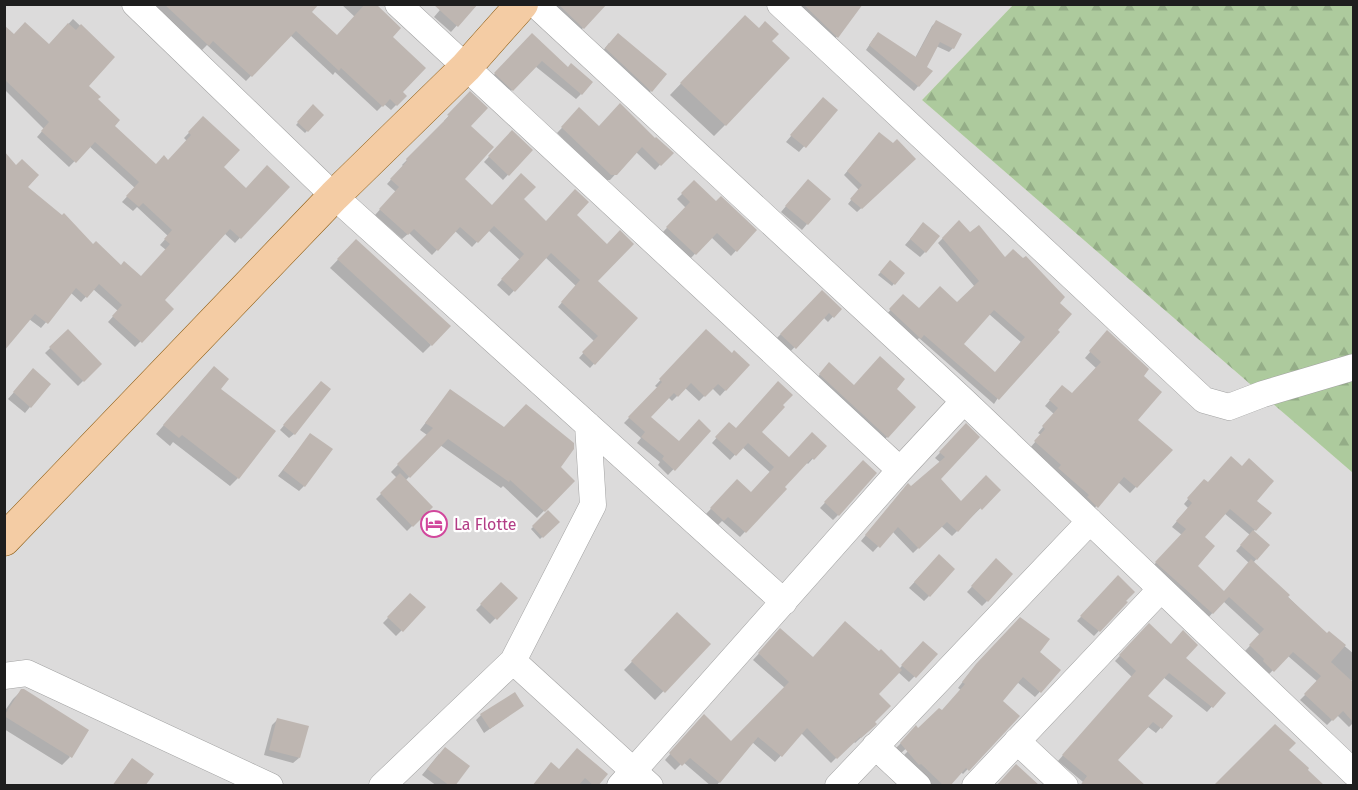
<svg xmlns="http://www.w3.org/2000/svg" width="1358" height="790" viewBox="0 0 1358 790" font-family="'Fira Sans',sans-serif">
<defs>
<pattern id="forest-firs" width="22" height="20" patternUnits="userSpaceOnUse" patternTransform="scale(1.5)"><rect width="22" height="20" fill="#adca9d"/><path d="M5 1l3.5 6h-7zM16 11l3.5 6h-7z" fill="#94ad87"/></pattern>
</defs>
<rect width="100%" height="100%" fill="#eeeae4"/>
<path fill="#dcdbdb" d="M5,5H1013L922,100L1353,473V785L5,786Z"/>
<path fill="url(#forest-firs)" d="M1013,5H1353V473L922,100Z"/>
<path fill="#0003" fill-rule="evenodd" d="M153,4H317L310,12L337,37L355,17L341,4H374L391,37L401,92L405,96L391,110L384,104L377,111L335,72L333,75L290,35L246,81L207,45L202,50Z
M445,4H476L451,32L434,17Z
M558,4H579L583,28L576,35L551,12Z
M792,4H861L832,43Z
M73,19L113,57L87,86L113,126L155,166L168,161L187,141L184,138L203,118L222,167L246,190L288,187L235,243L224,233L162,300L172,309L135,347L108,322L118,311L93,289L81,302L71,293L41,328L29,319L26,187L93,246L121,267L141,278L166,250L160,245L168,236L137,207L133,211L122,202L135,188L89,146L69,167L37,137L44,129L4,89V27L14,35L49,45Z
M936,22L953,48L949,52L936,46L925,67L930,72L914,91L866,50L874,38L915,58L932,26Z
M734,28L759,30L770,41L725,125L714,136L670,95Z
M532,35L567,69L581,94L576,99L535,66L507,95L490,79Z
M609,43L651,91L643,99L598,57Z
M470,93L469,126L462,179L492,207L522,200L546,222L575,215L596,282L636,318L590,368L579,358L594,341L558,307L576,286L545,257L509,296L497,285L520,260L488,230L472,247L455,231L432,255L409,233L402,239L375,215L396,192L387,184L403,166L402,165L445,122L444,121Z
M818,104L836,110L799,152L786,142Z
M313,106L322,115L305,133L296,125Z
M579,110L599,128L655,140L671,153L655,170L636,152L610,180H605L557,133Z
M512,132L531,150L503,180L484,162Z
M876,138L914,159L857,212L848,204L859,190L844,175Z
M694,182L716,203L755,230L731,256L711,237L690,259L662,233L686,208L677,199Z
M803,186L807,224L802,230L781,212Z
M959,222L970,234L1005,259L1063,297L994,404L919,338L915,342L886,315L903,296L919,310L957,305L975,287L938,243ZM989,314L1021,342L994,374L962,344Z
M918,230L925,252L920,257L905,245Z
M348,249L431,345L423,353L330,268Z
M890,262L903,273L892,286L878,275Z
M822,292L840,309L828,322L823,317L789,353L775,340Z
M68,331L100,364L78,386L45,353Z
M706,331L732,355L748,365L720,396L712,388L699,401L685,388L672,401L668,397L649,417L678,442L709,431L668,475L658,465L660,462L637,443L641,438L624,423L658,388L655,386Z
M1102,338L1141,376L1136,420L1171,450L1130,493L1118,482L1091,512L1053,474L1056,471L1030,448L1041,435L1038,433L1054,414L1045,406L1057,392L1072,395L1096,368L1085,358Z
M829,364L854,387L895,389L887,437L882,442L815,380Z
M28,376L49,384L25,413L8,399Z
M206,376L238,478L230,486L173,442L170,446L156,434Z
M317,387L294,434L289,438L280,430Z
M450,391L573,481L537,518L503,486L501,488L440,445L405,481L431,507L407,531L376,499L397,478L391,472L427,435L420,430Z
M729,424L736,430L760,432L789,459L824,446L808,464L806,462L783,487L785,489L740,537L722,521L718,525L706,514L737,481L751,494L771,473L742,447L730,460L712,443Z
M966,425L939,479L961,504L999,490L952,536L941,526L913,553L892,531L873,552L861,541L903,490L911,488L941,463L935,458Z
M310,435L304,486L299,491L278,476Z
M863,462L838,515L833,520L820,508Z
M1199,486L1255,501L1270,513L1253,532L1268,545L1253,563L1327,635L1329,633L1354,654V678L1351,681L1354,683V722L1349,727L1337,715L1327,725L1300,700L1318,682L1288,656L1268,675L1245,651L1260,635L1223,601L1208,618L1151,568L1182,535L1172,527L1188,508L1184,504ZM1224,513L1250,535L1236,551L1249,563L1224,592L1196,566L1203,537Z
M548,512L558,522L540,539L531,529Z
M933,562L929,596L924,601L909,588Z
M991,566L987,601L982,606L967,592Z
M1118,578L1126,602L1094,636L1077,621Z
M501,584L515,598L490,624L476,610Z
M410,595L424,608L396,636L383,623Z
M677,615L708,644L655,700L624,670Z
M1149,625L1224,693L1207,712L1163,677L1146,696L1171,716L1156,733L1148,727L1116,760L1142,786H1080L1083,782L1058,761L1132,677L1115,661Z
M775,636L813,658L899,669L923,643L936,654L909,682L898,672L877,694L873,722L867,732L855,743L853,741L831,763L801,733L775,762L752,742L716,786H711L683,762L675,770L665,760L698,722L731,743L785,688L753,660Z
M1038,652L1059,671L1035,697L1017,682L1000,701L1018,717L963,774L961,772L948,786H930L902,757L912,747L910,745L901,753L896,748L916,728L918,730L941,712L961,690L958,688L971,671Z
M22,690L70,757L62,765L4,729V712L13,699Z
M522,706L484,733L476,720L481,715Z
M278,719L299,758L293,763L264,755L272,725Z
M439,754L454,786H437L422,775Z
M572,756L596,786H583L559,770Z"/>
<path fill="#beb6b1" fill-rule="evenodd" d="M164,4H319L312,12L337,35L365,4H376L401,28L393,37L426,68L403,92L407,96L397,106L390,99L383,107L341,68L339,71L296,31L252,77L213,41L209,46Z
M433,4H478L458,27Z
M558,4H607L584,29Z
M803,4H863L838,38Z
M745,15L759,28L765,21L779,34L772,41L790,58L726,126L680,83Z
M936,20L962,34L954,49L940,42L927,67L933,71L919,87L869,45L878,32L916,57Z
M25,22L49,44L68,23L76,30L81,24L115,57L89,86L101,97L98,99L120,120L115,126L156,164L164,155L168,160L191,135L188,132L203,116L240,150L224,167L246,188L267,165L290,187L241,239L230,229L165,300L174,309L142,343L112,316L122,305L99,284L87,298L76,288L48,324L35,314L4,351V151L16,165L22,159L39,175L28,187L62,215L64,213L93,244L96,241L121,265L124,261L141,276L170,244L164,239L172,230L143,203L139,207L126,196L139,182L95,142L76,163L41,131L49,122L4,79V25L14,34Z
M532,33L568,67L571,63L593,82L582,95L542,61L513,91L494,73Z
M618,33L667,74L652,92L605,48Z
M470,91L488,108L471,126L494,147L465,179L492,205L521,173L536,187L524,199L546,221L575,189L589,202L577,215L607,244L620,230L634,244L598,281L638,318L595,365L582,352L598,336L561,302L580,280L551,253L515,292L501,279L524,254L494,226L478,243L460,227L438,251L414,229L408,235L379,209L399,187L390,179L407,161L406,159L449,116L447,115Z
M823,97L838,110L806,148L790,135Z
M620,103L655,138L656,137L674,153L661,166L642,147L617,175H611L561,127L579,107L599,126Z
M313,104L324,115L308,132L297,122Z
M512,130L533,150L509,176L488,156Z
M879,132L893,143L897,139L916,159L862,209L850,199L862,185L847,171Z
M808,179L831,199L808,225L785,206Z
M694,180L716,201L721,196L757,230L737,252L717,233L696,255L666,227L690,202L681,193Z
M959,220L970,232L979,225L1005,257L1013,249L1023,258L1026,256L1065,297L1060,303L1072,314L1058,330L1060,332L999,400L924,335L921,339L889,309L903,294L919,308L940,286L957,302L979,281L942,238ZM994,310L1025,337L995,372L964,344Z
M923,222L940,236L926,253L910,239Z
M356,239L451,326L432,346L337,259Z
M890,260L905,273L895,285L880,272Z
M822,290L842,309L834,318L829,313L796,349L780,334Z
M68,329L102,364L84,382L49,347Z
M706,329L732,353L734,350L750,365L726,391L718,384L705,397L691,383L678,397L674,393L651,417L679,441L699,419L711,431L675,471L662,459L664,456L641,437L645,432L628,417L662,382L659,379Z
M1107,330L1149,369L1144,376L1162,392L1138,420L1173,450L1137,488L1124,477L1098,508L1087,497L1089,495L1058,468L1061,465L1034,441L1045,429L1042,426L1058,408L1049,400L1062,385L1072,393L1101,362L1089,351Z
M880,356L905,379L897,389L916,407L888,438L819,374L829,362L854,385Z
M214,366L229,379L221,389L276,431L239,479L182,435L179,438L163,425Z
M33,368L51,384L31,408L13,392Z
M321,381L331,389L295,435L283,425Z
M778,381L793,395L783,405L785,407L762,432L789,457L812,432L827,446L814,460L812,458L785,487L787,489L746,533L728,517L724,521L710,508L737,479L751,492L774,467L748,443L736,456L715,437L729,422L736,428Z
M450,389L504,427L526,404L574,443V449L561,467L575,481L545,512L510,480L509,482L448,439L410,478L397,464L433,428L425,423Z
M966,423L980,437L941,479L961,501L986,475L1001,490L982,510L980,508L958,532L947,522L919,549L898,527L880,548L865,535L908,483L911,486L945,457L939,452Z
M310,433L333,449L305,487L283,470Z
M1231,456L1242,466L1249,458L1274,481L1257,501L1272,513L1256,531L1230,509L1205,537L1215,546L1198,566L1224,591L1251,559L1290,595L1288,597L1327,633L1329,631L1346,645L1331,662L1353,682V722L1343,711L1333,721L1304,694L1321,676L1293,652L1274,672L1263,661L1264,659L1249,645L1264,629L1229,597L1213,614L1155,562L1186,529L1176,521L1192,503L1187,498L1204,479L1208,482Z
M863,460L877,473L839,516L824,502Z
M400,473L433,507L413,527L380,493Z
M548,510L560,522L543,538L532,526Z
M1253,530L1270,545L1257,560L1240,545Z
M939,554L955,569L930,597L914,582Z
M996,558L1013,574L988,602L971,586Z
M1118,575L1135,592L1126,601L1128,602L1100,632L1080,616Z
M501,582L518,598L497,620L480,604Z
M410,593L426,607L403,632L387,617Z
M677,612L711,644L665,693L631,661Z
M1020,617L1050,639L1040,652L1061,670L1041,693L1023,677L1003,701L1020,716L969,771L966,768L950,786H944L921,764L919,765L900,743L916,725L918,728L939,708L942,710L965,684L962,682L976,664Z
M845,621L879,651L881,649L902,670L879,694L891,706L875,722L877,724L875,726L861,738L860,737L837,759L807,728L782,757L758,737L720,783L690,758L682,766L669,753L704,714L731,741L789,682L758,653L780,628L813,657Z
M1149,623L1171,644L1183,630L1198,645L1186,658L1226,693L1213,708L1169,673L1148,696L1173,716L1162,729L1153,722L1118,760L1146,786H1080L1087,776L1062,755L1136,671L1119,655Z
M923,641L938,654L916,678L901,665Z
M21,689H24L89,730L72,758L4,716Z
M515,692L524,706L490,729L480,714Z
M277,718L309,726L300,758L269,750Z
M1275,724L1296,743L1289,750L1309,768L1308,770L1325,786H1213Z
M445,747L470,766L455,786H450L427,769Z
M577,748L608,774L598,786H594L585,778L578,786H532L551,762L559,769Z
M132,758L154,774L145,786H112Z
M1016,764L1040,786H996Z"/>
<g fill="none" stroke-linecap="round" stroke-linejoin="round">
<defs>
<path id="minor" d="M135,4L334,196L784,602
M398,4L900,470
M535,4L964,401L1354,773
M780,4L1204,400L1229,407L1263,394L1354,367
M513,661L650,786
M4,676L27,673L270,786
M1017,741L1065,786
M875,746L918,786
M382,786L513,661L593,505L588,425
M620,786L900,470L964,401
M838,786L1090,521
M975,786L1161,589"/>
<path id="major" d="M4,540L334,196L466,67L522,4"/>
</defs>
<use href="#minor" stroke="#a2a2a2" stroke-width="27"/>
<use href="#major" stroke="#8b590d" stroke-width="33"/>
<use href="#minor" stroke="#fff" stroke-width="26"/>
<use href="#major" stroke="#f4cca4" stroke-width="32"/>
</g>
<defs>
<symbol id="hotel-ring" viewBox="-11 -11 22 22"><circle r="9.5" fill="#fff" stroke="#d1479c" stroke-width="1.5"/><path d="M-6-4.5h1.5V1H6V5H4.5V3h-9V5H-6ZM-4 0a1.8 1.8 0 1 1 3.6 0ZM.5 0V-2.5h3Q6-2.5 6 0Z" fill="#d1479c"/></symbol>
</defs>
<g fill-rule="evenodd">
<use href="#hotel-ring" x="419" y="509" width="30" height="30"/>
</g>
<g text-anchor="middle" stroke-width="4.5" stroke-linejoin="round" paint-order="stroke">
<g font-size="16" fill="#b23c85" stroke="#fff" text-anchor="start">
<text x="454" y="530">La Flotte</text>
</g>
</g>
<rect width="1358" height="790" fill="none" stroke="#1e1e1e" stroke-width="12"/>
</svg>
